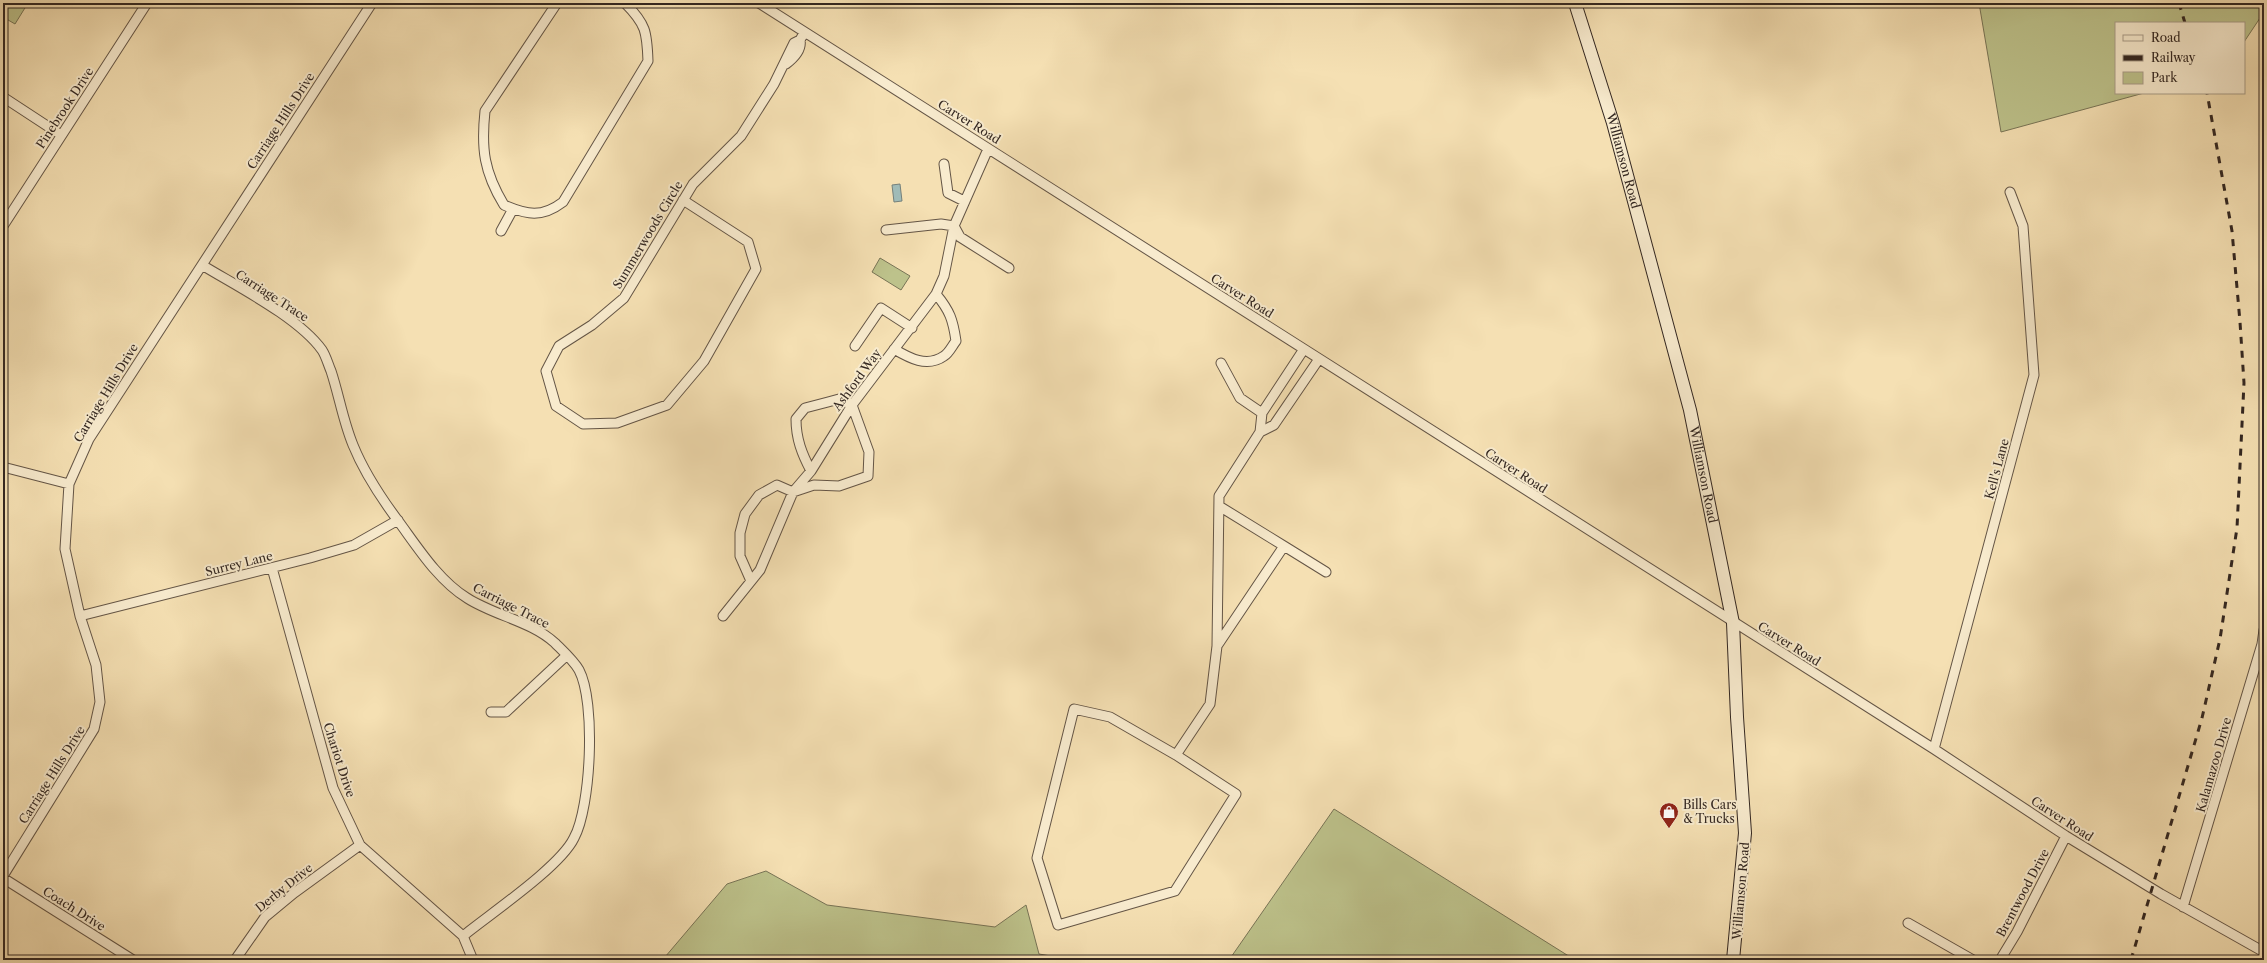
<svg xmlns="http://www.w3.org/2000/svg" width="2267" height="963" viewBox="0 0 2267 963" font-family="'Libre Caslon Text',serif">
<rect width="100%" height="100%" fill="#f5e0b3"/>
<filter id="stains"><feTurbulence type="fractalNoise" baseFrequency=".005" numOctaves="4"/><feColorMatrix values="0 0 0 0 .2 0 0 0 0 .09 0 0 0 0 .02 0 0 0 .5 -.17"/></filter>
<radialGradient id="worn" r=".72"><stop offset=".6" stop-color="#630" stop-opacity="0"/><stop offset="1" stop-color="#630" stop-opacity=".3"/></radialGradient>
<path fill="#bdc28b" stroke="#787456" d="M3,3H28L15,24L3,17Z
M1979,3H2264V12L2244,42V23H2116V93H2144L2001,132Z
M880,258L910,276L901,290L872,272Z
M1334,809L1575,960H1229Z
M766,871L827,905L995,927L1026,905L1039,954L1075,960H673L665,957L727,884Z"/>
<path fill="#a0bbb7" stroke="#74807b" d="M900,184L902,201L894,202L892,185Z"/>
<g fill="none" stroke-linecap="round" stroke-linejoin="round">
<defs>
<path id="street" d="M557,3L485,111C481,149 484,172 504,205C527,215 542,218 563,202L648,61C647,32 646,24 625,3
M759,3L1934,749L2066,836L2161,894L2264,952
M786,64C794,58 802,50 800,40
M3,97L61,135
M944,164L948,193L964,201
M683,200L748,242L756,269L704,361L667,405L617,423L583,424L556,406L546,371L559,346L592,325L624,298L693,184L741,136L774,84L794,43L800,40L804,33
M3,226L147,3
M886,230L941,224L954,226L960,237L1009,268
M501,231L513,209
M202,265C238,287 298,317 322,350C326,356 328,364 331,371C339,395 343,421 353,445C364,472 381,498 399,522C418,548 439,581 467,598C495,616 531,621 555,643C563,651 574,661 579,670C596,702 591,807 574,838C560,867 490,914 463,936
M855,346L881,308L912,328
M894,349C909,358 927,368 944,356C949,353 952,346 956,341C953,320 950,311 936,294
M1221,363L1240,398L1262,413
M1260,432L1274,425L1319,359
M3,467L69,484
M1284,546L1326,572
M272,568L333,788L360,845L463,936L473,960
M751,581L740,556V533L745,514L759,495L777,485L793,492L814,485L839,486L868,476L869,452L852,405L839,399L828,402L805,408L796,419C796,439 802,454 811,471
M80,616L310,558L354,545L398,520
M723,616L760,570L793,492L811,471L852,405L936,294L944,276L954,226L988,149
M1217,646L1284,546L1219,506
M491,712H506L566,656
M1934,749L2034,375L2023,226L2010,192
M1176,755L1110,717L1074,709L1037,858L1058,925L1175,891L1236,794L1176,755L1210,704L1217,646L1219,496L1260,432L1262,413L1304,349
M3,876L94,729L100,702L96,665L80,616L65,549L69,484L89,439L372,3
M3,878L133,960
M2183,907L2262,644L2264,630
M1908,923L1973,960
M235,960L265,917L294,893L360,845
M2000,960L2017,932L2066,836"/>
<g id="secondary">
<path id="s1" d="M1575,3L1613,123L1690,410L1733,623L1737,717L1745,833L1733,960"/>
</g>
</defs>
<use href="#street" stroke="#645546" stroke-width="11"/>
<use href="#secondary" stroke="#332721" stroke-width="14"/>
<use href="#street" stroke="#f8ebce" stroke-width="9"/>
<use href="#secondary" stroke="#f8ebce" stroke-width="12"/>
<path stroke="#332721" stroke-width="3" stroke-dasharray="7 7" stroke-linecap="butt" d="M2179,3L2185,23
M2131,960L2202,718L2220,639L2237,528L2244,383L2240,322L2232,231L2207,93"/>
</g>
<defs>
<symbol id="shop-pin" viewBox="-11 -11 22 30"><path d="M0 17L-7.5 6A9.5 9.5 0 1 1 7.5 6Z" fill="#8f2418" stroke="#f8ebce"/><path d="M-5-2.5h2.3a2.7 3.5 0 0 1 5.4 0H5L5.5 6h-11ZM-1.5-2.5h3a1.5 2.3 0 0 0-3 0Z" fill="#fff"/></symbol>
</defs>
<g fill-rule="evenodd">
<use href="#shop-pin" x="1658" y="801" width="22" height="30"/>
</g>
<g text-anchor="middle" stroke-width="4" stroke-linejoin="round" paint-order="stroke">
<g font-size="12" fill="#332721" stroke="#f8ebce">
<text transform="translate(65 108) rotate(-57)" y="4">Pinebrook Drive</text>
<text transform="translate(281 121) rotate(-57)" y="4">Carriage Hills Drive</text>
<text transform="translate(969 122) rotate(32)" y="4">Carver Road</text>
<text dy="4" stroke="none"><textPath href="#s1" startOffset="165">Williamson Road</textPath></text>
<text transform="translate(648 235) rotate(-59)" y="4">Summerwoods Circle</text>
<text transform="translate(272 296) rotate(33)" y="4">Carriage Trace</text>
<text transform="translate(1242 296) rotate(32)" y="4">Carver Road</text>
<text transform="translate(857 380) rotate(-54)" y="4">Ashford Way</text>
<text transform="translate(106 393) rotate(-59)" y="4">Carriage Hills Drive</text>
<text transform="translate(1997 469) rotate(-75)" y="4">Kell's Lane</text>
<text transform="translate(1516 471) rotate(33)" y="4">Carver Road</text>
<text dy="4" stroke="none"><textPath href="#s1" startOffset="489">Williamson Road</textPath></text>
<text transform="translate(239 564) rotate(-14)" y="4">Surrey Lane</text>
<text transform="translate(511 606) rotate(27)" y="4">Carriage Trace</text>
<text transform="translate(1789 644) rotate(32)" y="4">Carver Road</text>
<text transform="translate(339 760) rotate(72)" y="4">Chariot Drive</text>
<text transform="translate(2214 765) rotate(-74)" y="4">Kalamazoo Drive</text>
<text transform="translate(52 775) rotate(-58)" y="4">Carriage Hills Drive</text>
<text transform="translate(2062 819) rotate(33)" y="4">Carver Road</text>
<text transform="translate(284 888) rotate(-39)" y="4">Derby Drive</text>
<text transform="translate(1741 891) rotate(-85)" y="4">Williamson Road</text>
<text transform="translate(2023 893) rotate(-62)" y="4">Brentwood Drive</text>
<text transform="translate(74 909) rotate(32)" y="4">Coach Drive</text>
</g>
<g font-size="12" fill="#332721" stroke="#f8ebce" text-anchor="start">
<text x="1683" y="809">Bills Cars<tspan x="1683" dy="14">&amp; Trucks</tspan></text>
</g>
</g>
<rect width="2267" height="963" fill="none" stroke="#f5e0b3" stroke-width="16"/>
<rect x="4" y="4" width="2259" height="955" fill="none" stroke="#332721" stroke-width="2"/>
<rect x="8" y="8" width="2251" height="947" fill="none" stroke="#332721"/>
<rect x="2115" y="22" width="130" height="72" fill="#f8ebce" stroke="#a99d89"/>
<rect x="2123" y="35" width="20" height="6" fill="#f8ebce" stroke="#a99d89"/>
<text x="2151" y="42" font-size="12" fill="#332721">Road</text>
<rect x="2123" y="55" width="20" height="6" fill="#332721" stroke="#a99d89"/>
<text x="2151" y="62" font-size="12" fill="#332721">Railway</text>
<rect x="2123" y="72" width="20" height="12" fill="#bdc28b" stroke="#a99d89"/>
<text x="2151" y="82" font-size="12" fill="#332721">Park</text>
<rect width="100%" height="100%" filter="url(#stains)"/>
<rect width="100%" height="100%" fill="url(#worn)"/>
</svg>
